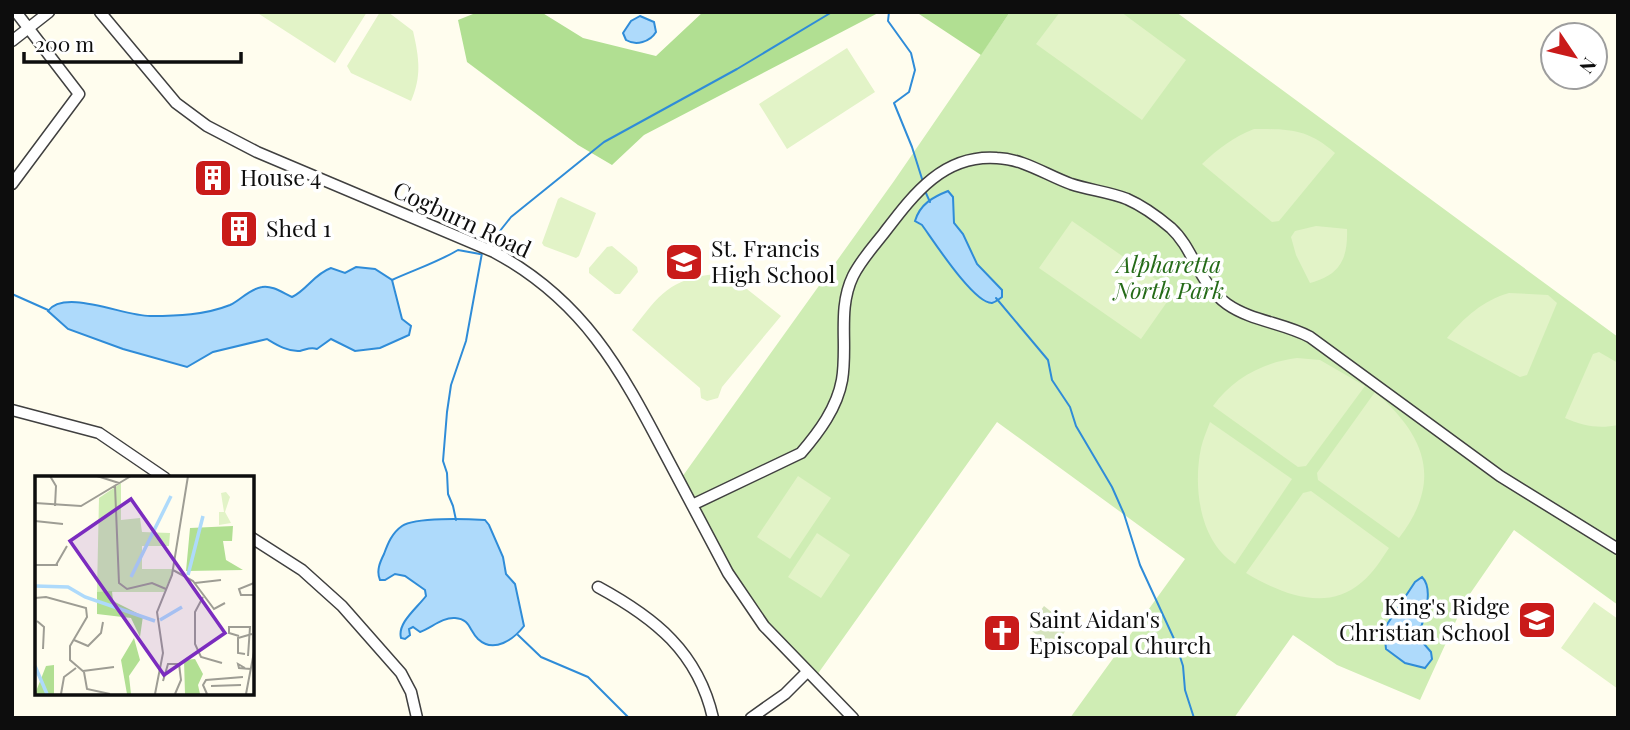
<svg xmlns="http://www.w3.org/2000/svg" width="1630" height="730" viewBox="0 0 1630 730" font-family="'Playfair Display',serif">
<rect width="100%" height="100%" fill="#fffdee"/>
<path fill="#cfedb4" d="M1010,12H1176L1618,337V605L1514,530L1465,601L1420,700L1337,665L1293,635L1234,718H1070L1185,559L997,422L812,682L755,607L707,533L682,477L894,181Z"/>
<path fill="#b1df92" d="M478,12H541L583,38L656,56L703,12H880L644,135L612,165L578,145L467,62L458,20Z
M916,12H1010L981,55Z"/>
<path fill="#d5e3bd" d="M1044,606L1069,626L1053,648L1046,643L1043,646L1038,642L1041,638L1028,628Z"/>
<path fill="#e2f3c7" d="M256,12H367L335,63Z
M380,12H388L413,31C419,57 422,76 411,101L351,73L347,66Z
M1060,12H1121L1186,60L1142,120L1036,44Z
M847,48L875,92L787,149L759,104Z
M1254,129C1289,129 1308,129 1335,153L1279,221L1272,222L1202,164C1218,149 1233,137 1254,129Z
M561,197L596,213L579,256L576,258L544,246L542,243L558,199Z
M1072,221L1174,292L1141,339L1039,268Z
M1316,226L1347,229C1348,259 1340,275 1310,283L1296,255L1291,237L1295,231Z
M612,246L637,267L638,272L620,294H615L589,273V268L607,247Z
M716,274L738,282L781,316L722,387L718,398L707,401L701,398L700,388L632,330C660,294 669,279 716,274Z
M1509,293L1548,295L1557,303L1527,375L1520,377L1447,338C1465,317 1482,301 1509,293Z
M1599,352L1618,363V425C1599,429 1583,426 1565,418L1593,354Z
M1297,358L1320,360L1365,386L1306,466L1298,467L1213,406C1233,378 1264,362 1297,358Z
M1375,392C1426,436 1443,481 1399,538L1318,480L1317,473Z
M1210,422L1292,479L1235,564C1199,541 1193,486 1201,448C1203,439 1207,430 1210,422Z
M798,476L831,498L790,559L757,537Z
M1311,491L1389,548C1381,560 1373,573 1362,582C1327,613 1281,594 1246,573L1303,493Z
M817,533L850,555L821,598L788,577Z
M1594,602L1618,619V689L1561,648Z"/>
<path fill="#aedafb" stroke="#2f8cd8" stroke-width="2" d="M640,16L654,22L656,32C650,42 636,46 626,40L623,33L631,21Z
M948,191L953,197L954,223L963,234L977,264L1002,290V297C999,299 996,302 992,303C974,304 933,240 922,225L915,221C920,204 933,197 948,191Z
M356,267L375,269L392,280L402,319L411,326L409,335L380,348L355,351L331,339L317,349C310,347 308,349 300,351C288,352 277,345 267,339L213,352L187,367L123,349L68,329L48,311C65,288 126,317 151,316C177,316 205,315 230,305C241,300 249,289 262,287C272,285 283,293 292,297C307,290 314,274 331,268L345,273Z
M485,520L489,525L503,557L506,574L515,584L524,626C514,639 494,654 478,639C469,630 470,619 455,618C443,617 431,628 420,632L413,627L409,629L410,635L405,639L401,638C397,623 417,608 426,596L425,590L405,576L395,574L385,580H380C376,571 380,562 384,554C388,543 392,533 402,526C415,517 467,519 485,520Z
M1422,577C1435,590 1423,621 1418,637L1431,652L1432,659L1425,668L1405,663L1386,649L1384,629L1415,582Z"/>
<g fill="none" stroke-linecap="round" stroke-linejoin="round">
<path stroke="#2f8cd8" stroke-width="2" d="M889,12L888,21L911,53L915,70L909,92L894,103L912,147L923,182
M925,191L930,202
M488,246L511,217L604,142L737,69L832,12
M392,280C414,270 438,262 458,250L480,254
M12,294L48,310
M996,298L1048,360L1052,380L1070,407L1076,426L1112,487L1124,514L1140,565L1175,641L1183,666L1185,690L1194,718
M456,520L453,506L448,494L447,473L443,461L447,412L451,385L466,341L482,253
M518,635L541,657L588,677L629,718"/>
<defs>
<path id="minor" d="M100,12L176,103L207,126L257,152L494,252C583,300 620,368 665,454C686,493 707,533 728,573L764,626L853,718
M12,41L49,12
M12,184L79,94L16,12
M12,410L99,433L165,478
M692,505L801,453C819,432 837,408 842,380C848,345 837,309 853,276C861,260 873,247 884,233C913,195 943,154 997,158C1024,159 1046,175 1071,184C1089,190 1109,192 1127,199C1143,206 1158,217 1171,228C1194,249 1198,283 1227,304C1251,321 1284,323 1310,337L1500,476L1618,549
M252,538L302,570L342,606L401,673L411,692L417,718
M598,587C655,618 698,652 713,718
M751,718L785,694L807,672"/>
</defs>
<use href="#minor" stroke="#404040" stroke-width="13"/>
<use href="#minor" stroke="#fff" stroke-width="10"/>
</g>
<defs>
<symbol id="building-square" viewBox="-11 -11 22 22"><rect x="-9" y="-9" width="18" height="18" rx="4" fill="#c91b1a" stroke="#fff"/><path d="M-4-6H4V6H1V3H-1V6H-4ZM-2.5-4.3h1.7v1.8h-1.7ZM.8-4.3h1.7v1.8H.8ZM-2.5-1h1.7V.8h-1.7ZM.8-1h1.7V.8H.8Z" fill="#fff"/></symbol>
<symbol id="school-square" viewBox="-11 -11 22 22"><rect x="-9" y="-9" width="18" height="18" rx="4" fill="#c91b1a" stroke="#fff"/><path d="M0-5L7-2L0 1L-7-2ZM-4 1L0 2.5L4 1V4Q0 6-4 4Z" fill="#fff"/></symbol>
<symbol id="church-square" viewBox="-11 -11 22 22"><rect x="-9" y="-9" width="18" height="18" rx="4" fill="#c91b1a" stroke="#fff"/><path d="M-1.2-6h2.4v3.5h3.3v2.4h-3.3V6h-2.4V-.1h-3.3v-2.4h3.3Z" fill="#fff"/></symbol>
</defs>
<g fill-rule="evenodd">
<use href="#building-square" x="191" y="156" width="44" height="44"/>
<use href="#building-square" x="217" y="207" width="44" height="44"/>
<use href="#school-square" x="662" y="240" width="44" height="44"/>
<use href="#school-square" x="1515" y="598" width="44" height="44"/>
<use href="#church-square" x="980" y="611" width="44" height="44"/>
</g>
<g text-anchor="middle" stroke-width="7" stroke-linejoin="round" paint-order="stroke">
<g font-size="23" fill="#0d0d0d" stroke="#fff" text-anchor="start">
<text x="240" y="186">House 4</text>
<text x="266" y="237">Shed 1</text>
<text x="711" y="257">St. Francis<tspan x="711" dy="26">High School</tspan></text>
<text x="1510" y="615" text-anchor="end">King's Ridge<tspan x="1510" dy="26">Christian School</tspan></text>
<text x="1029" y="628">Saint Aidan's<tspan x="1029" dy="26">Episcopal Church</tspan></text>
</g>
<g font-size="23" fill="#0d0d0d" stroke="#fff">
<text transform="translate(462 220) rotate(25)" y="8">Cogburn Road</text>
</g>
<g font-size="23" font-style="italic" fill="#256b18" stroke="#fff">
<text x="1169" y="273">Alpharetta<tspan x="1169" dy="26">North Park</tspan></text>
</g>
</g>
<g transform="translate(35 476)">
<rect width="219" height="219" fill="#fffdee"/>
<path d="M86,7V44L105,42L107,56L135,57L134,70H107V93H139L129,116H62L64,22Z" fill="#cfedb4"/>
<path d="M198,50L197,65H188L191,84L208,94L151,95L155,52ZM77,115L78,125L108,140L105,161L96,142L62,138V116ZM99,162L105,184L94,200L96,218H92L86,184ZM160,183L168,198L163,209L165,218H150L149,184ZM19,189V218H0L11,190Z" fill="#b1df92"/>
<path d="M191,16L195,21L190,36L196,47L184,49V36H189L186,17Z" fill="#e2f3c7"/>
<path fill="none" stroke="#aedafb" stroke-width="3.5" d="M153,99L168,40M96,101L136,20M0,110L33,111L50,121L120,145M125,144L147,131M0,190L12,218"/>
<path fill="none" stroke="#9e9d94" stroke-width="2" d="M15,0L21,10L20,30M62,0L84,7M80,10L84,107L92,113L117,107L131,113M0,27L46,30L96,0M0,45L28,48M0,89H23M21,89L32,70M138,94L158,105L179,133L190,127M160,107L186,104M219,107L204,113L206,119H219M168,121L160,136V168L166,181L187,187M0,122L11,121L51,132L52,141L35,170V184L49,196L52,213L75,218M2,145L9,151L8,173M204,160L194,157V151H215L213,180M39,164L53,170L66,157L68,146M210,178L203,177V162L217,158M210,192L203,188L204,192L216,193M48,195L79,191M128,205L133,188H144L146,204L140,218M176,210L206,209M26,218L29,201L41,192M120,218L128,177L122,136L137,99L153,0M172,218L168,209L171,204L208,201M211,218L219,176"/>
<path fill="#7b2cbf" fill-opacity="0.15" stroke="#7b2cbf" stroke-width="3.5" d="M96,23L190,157L129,199L35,65Z"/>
<rect width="219" height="219" fill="none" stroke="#0d0d0d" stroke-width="3.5"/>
</g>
<rect width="1630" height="730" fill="none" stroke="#0d0d0d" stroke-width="28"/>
<g transform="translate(1574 56) rotate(125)"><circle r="33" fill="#ffffff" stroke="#9e9e9e" stroke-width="2"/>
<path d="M0-5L12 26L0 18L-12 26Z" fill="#c91b1a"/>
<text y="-10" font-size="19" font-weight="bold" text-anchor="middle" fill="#0d0d0d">N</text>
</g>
<path d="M24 52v10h217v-10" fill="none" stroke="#0d0d0d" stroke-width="3.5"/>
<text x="35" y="52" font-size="21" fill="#0d0d0d" stroke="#ffffff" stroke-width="5" paint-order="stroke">200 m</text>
</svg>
